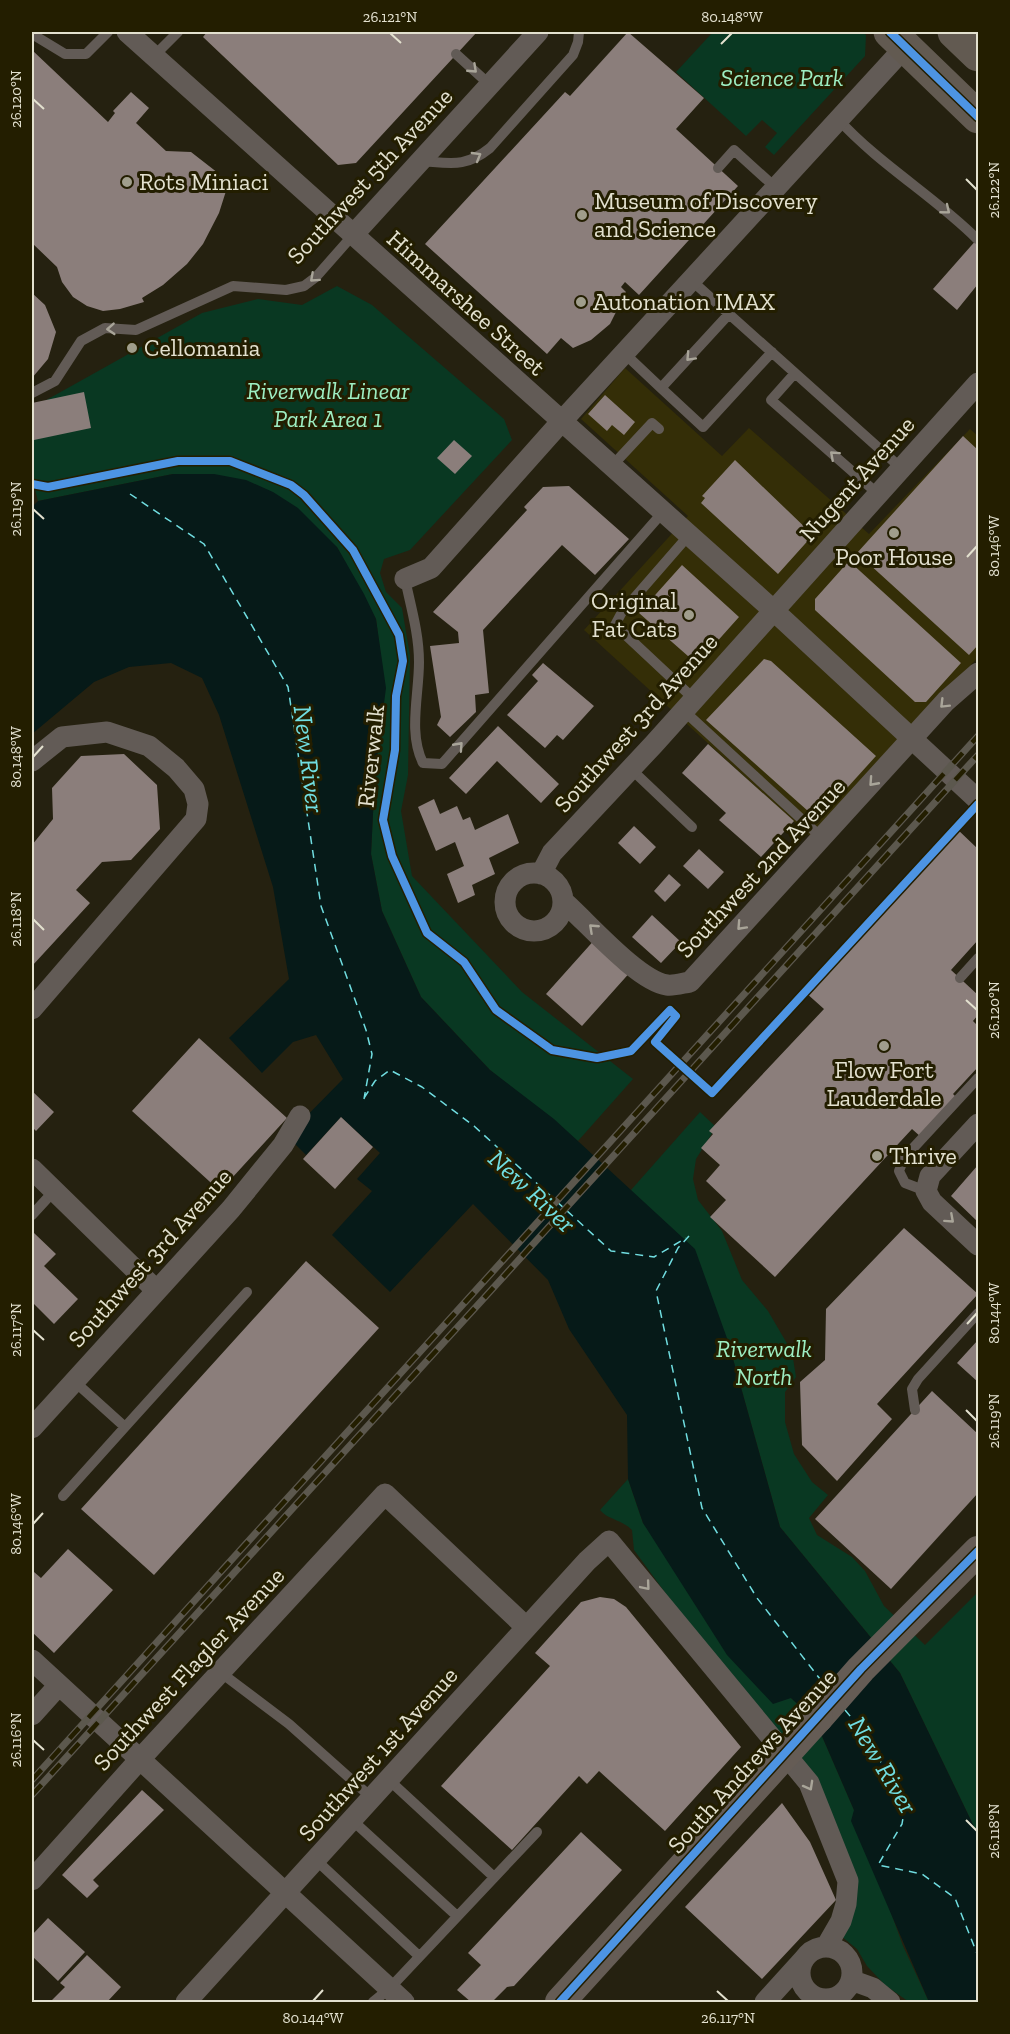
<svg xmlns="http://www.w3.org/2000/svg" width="1010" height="2034" viewBox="0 0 1010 2034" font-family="'Zilla Slab',serif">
<rect width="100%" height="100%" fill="#252110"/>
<path fill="#342e07" d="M625,368L722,456L749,428L869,534L970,429L978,436V657L815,841L584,630L688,516L581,419Z"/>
<path fill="#093822" d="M713,32H862L866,35L865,56L774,155L765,147L777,133L762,120L746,136L676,72Z
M337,286L372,305L504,419L512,440L410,550L384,559L380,573L386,592L402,608L410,656L408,775L401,811L412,876L522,992L633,1079L578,1141L490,1070L421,997L382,911L371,854L375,773L385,688L376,619L337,547L173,474L38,501L32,478V408L202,313L258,299L302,305Z
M700,1112L716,1127L696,1159L693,1179L698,1200L722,1231L742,1280L768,1311L792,1352L796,1377L785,1392V1422L794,1454L812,1482L828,1495L809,1518L817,1535L852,1557L865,1571L884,1606L925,1645L978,1592V1835L900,1673L780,1527L728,1341L631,1190Z
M628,1479L643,1523L791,1698L815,1720L854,1810L903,1946L929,2002H909L885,1985L867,1966L857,1949L841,1936L851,1922L808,1770L702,1643L634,1550L632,1530C621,1519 608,1520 600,1510Z"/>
<path fill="#061a18" d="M173,474H214L246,480L273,492L298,508L337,547L364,594L376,619L386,688L375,773L371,854L382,911L421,997L490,1070L554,1119L695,1249L728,1341L780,1527L900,1673L978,1835V2002H929L851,1821L854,1810L815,1720L791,1698L773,1704L727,1655L643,1523L628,1479L627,1415L569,1329L548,1280L473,1204L390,1292L332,1235L372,1191L357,1179L380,1153L341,1117L306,1155L287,1136L343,1079L316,1035L293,1042L262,1073L229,1038L289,979L273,887L219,715L202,678L171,663L129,667L94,682L32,734V507L38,501Z"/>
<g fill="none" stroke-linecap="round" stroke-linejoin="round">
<path stroke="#70dde0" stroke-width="1.5" stroke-dasharray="8 6" stroke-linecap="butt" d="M130,494L204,544L288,687L321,906L366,1030L372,1054L364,1099
M364,1098L375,1081L390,1070L422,1087L474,1126L611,1251L654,1257L686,1238
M689,1236L678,1248L656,1291L702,1508L757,1598L827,1688
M845,1710L871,1741L904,1812L902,1824L878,1865L922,1874L955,1898L978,1956"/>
</g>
<path fill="#8b7e7b" d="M207,32H477L356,163L338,165L203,37Z
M628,32L704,98L676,129L738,186L639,295L625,282L621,287L626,292L610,324L591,340L573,348L561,338L547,354L425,244L565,92L570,96Z
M32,50L108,122L115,113L113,111L131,92L149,108L136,123L166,151L191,152L218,173L226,191L219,213L203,244L187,264L163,285L142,298L144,302L120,309L103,311L87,306L73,297L62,282L57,267L32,243Z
M978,238V284L957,310L933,289Z
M32,293L45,305L56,332L48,359L32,378Z
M84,392L91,428L34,440L32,403Z
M605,395L635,422L624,435L612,425L607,431L588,414Z
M963,436L978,450V645L969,655L857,553Z
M454,440L472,456L455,474L437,458Z
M735,460L813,535L778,574L701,503L705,498L702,496Z
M569,486L629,539L595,575L562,545L483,630L489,693L475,695L476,712L450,737L437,725L441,717L430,646L459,643L458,632L433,612L527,510L524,507L543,487Z
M849,561L961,663L926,702H915L815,610V599Z
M682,565L739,617L697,664L639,613Z
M764,659L771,661L876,756L818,820L706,720Z
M543,663L594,706L563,740L557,735L545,748L507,715L538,681L532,675Z
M498,726L559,784L541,803L497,761L466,794L449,778Z
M708,744L794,821L761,857L719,820L726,813L682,773Z
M124,754L157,785L160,829L131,860L102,862L76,890L90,903L32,966V845L53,819L52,788L81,756Z
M434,799L440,814L457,806L463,820L470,817L475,830L508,814L519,843L489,858L495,874L472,885L475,895L458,903L447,874L464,866L455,842L436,851L418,807Z
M634,826L656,847L640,864L618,843Z
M956,828L978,849V940L951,970L978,995V1015L973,1021L978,1026V1067L953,1094L957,1098L921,1137L912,1129L775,1277L710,1217L726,1200L706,1181L720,1165L701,1148L713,1134L709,1131L824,1009L805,992Z
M699,849L724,872L708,889L683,866Z
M669,874L681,885L665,902L654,891Z
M652,915L681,942L661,963L632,937Z
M597,937L633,969L582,1026L546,994Z
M199,1038L287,1118L220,1191L132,1111Z
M32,1091L54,1112L36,1131L32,1127Z
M341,1117L373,1147L335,1189L303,1159Z
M978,1165V1222L951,1196Z
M904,1228L978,1294L877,1404L892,1419L837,1481L802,1445L800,1382L825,1360L826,1309Z
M34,1233L56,1254L44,1266L78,1299L54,1324L32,1302Z
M306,1261L379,1328L154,1575L81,1509Z
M978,1340V1382L957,1363Z
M932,1391L978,1434V1493L891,1589L815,1519Z
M68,1549L113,1590L54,1653L32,1632V1575L34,1572L41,1578Z
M600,1597L614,1599L626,1607L741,1747L665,1831L599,1771L587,1784L579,1776L512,1850L441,1786L550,1666L535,1653L581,1602Z
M142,1790L164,1810L93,1880L99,1886L87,1898L62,1875Z
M782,1803L810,1842L836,1900L762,1979L685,1907Z
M581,1832L622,1870L514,1986L507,1987L492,2002H471L457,1990L481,1965L468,1953Z
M48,1918L85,1952L58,1981L32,1956V1935Z
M87,1955L121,1987L107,2002H50L65,1987L60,1983Z"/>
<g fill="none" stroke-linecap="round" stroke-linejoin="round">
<path stroke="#625b56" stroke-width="10" d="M32,34L65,54H86L108,32
M456,54L490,85
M154,56L178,32
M838,119C880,165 934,196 977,239
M421,161C451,163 465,168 490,148L573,55L578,42L579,32
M718,168L734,150L776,188
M691,280L901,468
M729,314L661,388L703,427L772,352
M624,353L661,388
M795,373L771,400L878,494
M32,393L55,381L81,341L105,328L136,330L233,286L286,290L304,286L316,277L353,235
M611,467L652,423L659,429
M689,535L622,612L615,625L694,699
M405,579C411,607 419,634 419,662C419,695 408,733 423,763L442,764L663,512
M683,710L822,838
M631,769L692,827
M960,978L978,958
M926,1191L905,1183L899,1171L904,1158L978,1078
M32,1215L54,1191
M74,1381L125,1427L247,1292
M915,1410L912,1389L918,1379L978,1313
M63,1496L125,1427
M220,1672L289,1724L372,1798
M389,1780L494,1877
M352,1820L457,1916
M316,1860L419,1956
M373,2002L389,1989L537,1832"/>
<path stroke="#625b56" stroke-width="21" d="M127,32L773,610L978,800
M353,235L538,32
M405,579L431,568L561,422L906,46
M32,761L62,737L107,732L149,746L176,768L194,789L198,804L196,819L32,1009
M505 902a29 29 0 1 1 58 0a29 29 0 1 1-58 0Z
M541,874L552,853L654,744L978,383
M563,901C587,922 638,981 667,985C674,986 683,983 690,982L946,701L978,673
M978,1124L930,1176L926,1191L932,1202L978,1245
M32,1169L156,1290
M32,1428L231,1209L283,1145L300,1116
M32,1660L404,2002
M32,1715L59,1685
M32,1880L141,1758L385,1494L526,1627
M800 1973a26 26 0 1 1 52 0a26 26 0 1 1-52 0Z
M851,1980L873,1988L890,2002
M186,2002L587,1561L609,1541L809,1783L848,1881L846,1904L841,1921L826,1947
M765,2002L804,1959"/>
<path stroke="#655c55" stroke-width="30" d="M818,1718L861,1669L978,1551"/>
<path stroke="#625a51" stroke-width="33" d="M890,32L978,117
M954,32L978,55"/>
<defs>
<path id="rail" d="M32,1780L978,736
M32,1795L978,755"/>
</defs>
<use href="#rail" stroke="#5c584e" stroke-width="7"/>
<use href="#rail" stroke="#231e00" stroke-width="4.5" stroke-dasharray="14" stroke-linecap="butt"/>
<path stroke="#655c55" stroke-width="30" d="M560,2002L818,1718"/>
<defs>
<path id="cycleway" d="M890,32L978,117
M32,484L48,487L178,461H230L291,485L304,495L353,550L399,635L403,661L396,696L395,750L383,820L392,856L427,933L464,962L496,1010L552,1050L597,1058L631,1051L670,1010L676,1016L655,1042L712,1093L978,804
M560,2002L861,1669L978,1551"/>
</defs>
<use href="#cycleway" stroke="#231e00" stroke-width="11"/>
<use href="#cycleway" stroke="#4d94e3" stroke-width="8"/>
</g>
<defs><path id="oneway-chevron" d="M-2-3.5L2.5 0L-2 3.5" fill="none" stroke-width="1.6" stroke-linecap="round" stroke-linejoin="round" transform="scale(1.5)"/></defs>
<g stroke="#a9a599">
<use href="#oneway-chevron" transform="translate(473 69) rotate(43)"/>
<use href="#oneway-chevron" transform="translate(477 156) rotate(-30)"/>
<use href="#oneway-chevron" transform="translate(946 210) rotate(39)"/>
<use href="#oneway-chevron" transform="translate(314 278) rotate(138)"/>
<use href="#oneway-chevron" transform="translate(111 329) rotate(176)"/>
<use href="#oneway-chevron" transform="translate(690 357) rotate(133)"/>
<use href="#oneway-chevron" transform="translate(834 455) rotate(-138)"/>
<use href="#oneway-chevron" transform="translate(944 704) rotate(135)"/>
<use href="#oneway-chevron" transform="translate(459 746) rotate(-48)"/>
<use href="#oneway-chevron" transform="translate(873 782) rotate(132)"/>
<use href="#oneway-chevron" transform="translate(741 926) rotate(133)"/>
<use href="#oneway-chevron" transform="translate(593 928) rotate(-137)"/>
<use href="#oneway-chevron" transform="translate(950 1219) rotate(42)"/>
<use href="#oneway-chevron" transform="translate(646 1586) rotate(50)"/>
<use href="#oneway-chevron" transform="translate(809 1786) rotate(61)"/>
</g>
<path fill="none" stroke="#e3e1cf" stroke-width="2" d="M390,33L401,43M721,44L732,33M33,99L44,109M966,179L977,190M33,509L44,519M967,557L977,546M33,757L43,746M33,919L44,930M966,1000L977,1010M967,1324L977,1313M33,1330L44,1340M966,1410L977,1421M33,1524L43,1513M33,1740L44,1750M966,1820L977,1831M717,1991L728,2001M313,2001L323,1990"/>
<g fill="#a09e8c" stroke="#231e00" stroke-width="2">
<circle cx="127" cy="182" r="6"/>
<circle cx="582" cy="215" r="6"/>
<circle cx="581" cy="302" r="6"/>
<circle cx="132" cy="348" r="6"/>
<circle cx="894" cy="533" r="6"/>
<circle cx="689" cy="615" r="6"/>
<circle cx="884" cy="1046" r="6"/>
<circle cx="877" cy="1156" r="6"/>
</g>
<g text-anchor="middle" stroke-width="6" stroke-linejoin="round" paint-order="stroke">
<g font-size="24" font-style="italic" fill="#9deec2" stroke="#231e00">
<text x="782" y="86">Science Park</text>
<text x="328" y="399">Riverwalk Linear<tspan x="328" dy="28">Park Area 1</tspan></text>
<text x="764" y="1357">Riverwalk<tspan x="764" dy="28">North</tspan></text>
</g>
<g font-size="24" fill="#e3e1cf" stroke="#231e00">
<text transform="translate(370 176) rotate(-47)" y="8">Southwest 5th Avenue</text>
<text transform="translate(466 303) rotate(42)" y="8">Himmarshee Street</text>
<text transform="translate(857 479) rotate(-48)" y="8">Nugent Avenue</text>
<text transform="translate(636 723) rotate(-48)" y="8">Southwest 3rd Avenue</text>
<text transform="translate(371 756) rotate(-84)" y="8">Riverwalk</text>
<text transform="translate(761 868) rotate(-47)" y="8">Southwest 2nd Avenue</text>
<text transform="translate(150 1258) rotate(-48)" y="8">Southwest 3rd Avenue</text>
<text transform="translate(189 1669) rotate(-47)" y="8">Southwest Flagler Avenue</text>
<text transform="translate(378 1754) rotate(-48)" y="8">Southwest 1st Avenue</text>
<text transform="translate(752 1761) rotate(-48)" y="8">South Andrews Avenue</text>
</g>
<g font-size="24" fill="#e3e1cf" stroke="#231e00" text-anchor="start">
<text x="139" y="190">Rots Miniaci</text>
<text x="594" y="209">Museum of Discovery<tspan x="594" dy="28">and Science</tspan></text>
<text x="593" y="310">Autonation IMAX</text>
<text x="144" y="356">Cellomania</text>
<text x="894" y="565" text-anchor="middle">Poor House</text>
<text x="677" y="609" text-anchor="end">Original<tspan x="677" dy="28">Fat Cats</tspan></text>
<text x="884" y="1078" text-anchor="middle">Flow Fort<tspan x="884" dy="28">Lauderdale</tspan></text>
<text x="889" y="1164">Thrive</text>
</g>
<g font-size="26" font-style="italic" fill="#70dde0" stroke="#231e00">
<text transform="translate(309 759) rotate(83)" y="9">New River</text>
<text transform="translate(532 1191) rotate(43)" y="9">New River</text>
<text transform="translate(883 1765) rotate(59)" y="9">New River</text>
</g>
</g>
<rect width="1010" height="2034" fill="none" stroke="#231e00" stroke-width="66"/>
<rect x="33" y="33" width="944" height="1968" fill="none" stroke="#e3e1cf" stroke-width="2"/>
<g font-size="15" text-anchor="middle" fill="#e3e1cf">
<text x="390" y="22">26.121°N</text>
<text x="732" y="22">80.148°W</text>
<text transform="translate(16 99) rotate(-90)" y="5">26.120°N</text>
<text transform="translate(994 190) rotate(-90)" y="5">26.122°N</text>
<text transform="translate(16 509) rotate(-90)" y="5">26.119°N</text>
<text transform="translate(994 546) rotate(-90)" y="5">80.146°W</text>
<text transform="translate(16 757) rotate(-90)" y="5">80.148°W</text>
<text transform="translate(16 919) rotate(-90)" y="5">26.118°N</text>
<text transform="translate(994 1010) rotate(-90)" y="5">26.120°N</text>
<text transform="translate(994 1313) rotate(-90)" y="5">80.144°W</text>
<text transform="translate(16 1330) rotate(-90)" y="5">26.117°N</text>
<text transform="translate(994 1421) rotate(-90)" y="5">26.119°N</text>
<text transform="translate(16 1524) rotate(-90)" y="5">80.146°W</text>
<text transform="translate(16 1740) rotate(-90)" y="5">26.116°N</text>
<text transform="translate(994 1831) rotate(-90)" y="5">26.118°N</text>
<text x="313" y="2023">80.144°W</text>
<text x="728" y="2023">26.117°N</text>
</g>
</svg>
